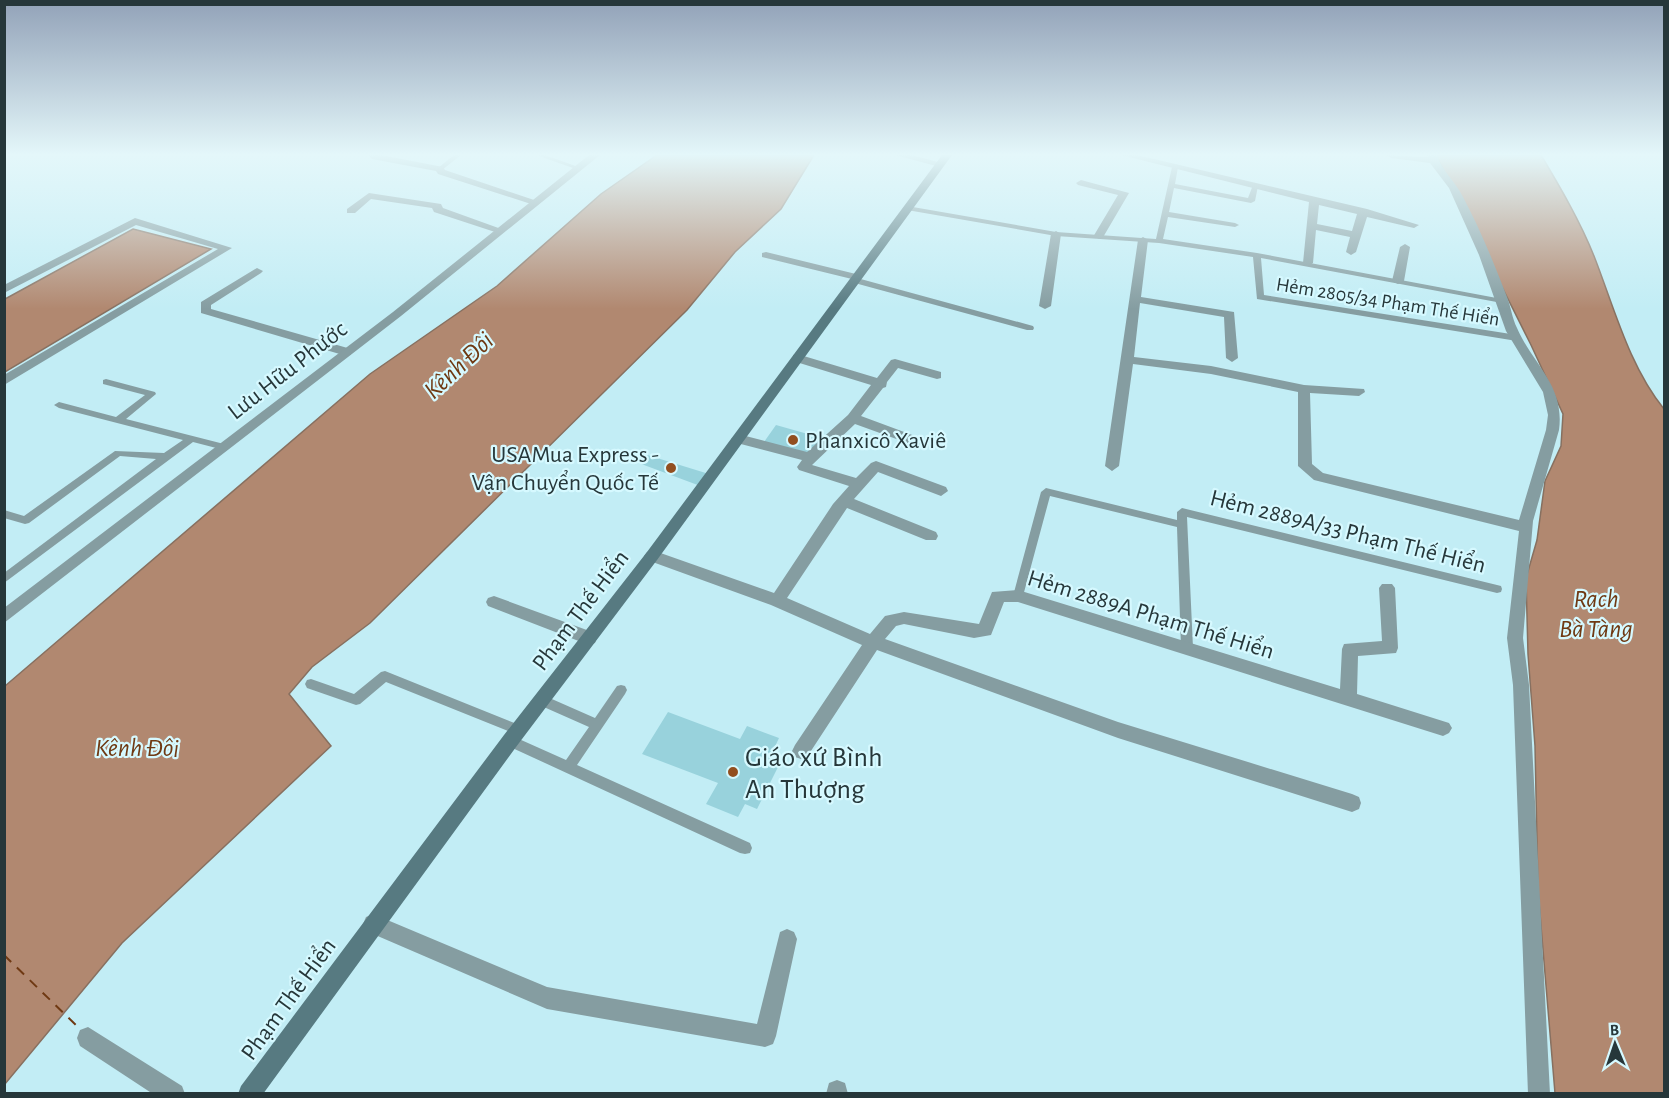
<svg xmlns="http://www.w3.org/2000/svg" width="1669" height="1098" viewBox="0 0 1669 1098" font-family="'Alegreya Sans',sans-serif">
<rect width="100%" height="100%" fill="#c2edf5"/>
<path fill="#b18870" stroke="#877060" stroke-width="1.5" d="M657,155H814L781,209L735,252L687,310L370,623L312,667L289,694L331,746L122,943L5,1084V686L370,374L497,286L601,194Z
M1436,155H1541C1560,187 1580,221 1594,256C1614,307 1629,366 1664,409V1093H1555L1538,890L1535,746L1528,654L1526,578L1537,540L1545,481L1561,446L1563,414L1531,345Z
M133,229L211,249L5,372V299Z"/>
<g fill="none" stroke-linecap="round" stroke-linejoin="round">
<path stroke="#6f3913" stroke-width="2" stroke-dasharray="10 8" stroke-linecap="butt" d="M4,955L81,1030"/>
</g>
<path fill="#98d2dc" d="M776,425L822,438L810,455L764,442Z
M644,454L709,474L703,487L636,462Z
M668,712L740,739L747,726L779,738L770,757L781,761L757,809L745,804L738,817L706,804L718,783L642,754Z"/>
<g fill="none" stroke-linecap="round" stroke-linejoin="round">
<path fill="#859da1" fill-rule="evenodd" d="M454,155H461L442,170H438V168Z
M536,155H545L581,168L576,169Z
M1175,165L1178,167L1175,184L1248,198L1253,185L1258,186L1255,201L1251,203L1174,188L1169,212L1235,223L1239,225L1235,227L1168,217L1163,239L1257,253L1502,299L1506,301L1502,303L1261,258L1264,295L1517,335L1521,338L1517,341L1257,299L1253,257L1159,243L1056,236L907,210L903,208L907,206L1056,232L1156,239L1172,167Z
M851,278H857L1033,326L1034,328L1033,330H1027L851,282Z
M106,379L155,392L156,394L126,419L224,444L229,447L224,450L193,442L4,583V573L156,459L120,456L29,523L25,524L4,518V510L24,516L115,451L164,453L183,440L59,408L54,405L59,402L116,417L145,395L103,384V380Z
M1046,488L1177,520V512L1182,508L1497,585L1501,586L1502,589L1501,592L1497,593L1187,517L1193,648L1191,651L1187,653L1183,651L1181,648L1177,527L1050,496L1023,596L1022,599H1014L1013,596L1041,492Z
M385,671L522,726L524,730L522,734L518,735L386,682L360,704L356,705L307,688L305,684L307,680L311,679L354,694L381,672Z
M621,685L625,686L627,690L625,694L577,765L750,843L752,848L750,853L745,854L740,853L506,745L504,741L506,737L510,735L566,760L589,727L537,704L535,700L537,696L541,695L545,696L595,718L617,686Z"/>
<path fill="#859da1" fill-rule="evenodd" d="M368,155H381L443,167L445,170L540,202L531,204L438,174L436,171L372,159Z
M895,155H912L945,164L940,167Z
M1121,155H1137L1367,209L1419,225L1414,228L1367,217L1356,252L1351,255L1346,252L1350,237L1316,230L1313,263L1308,266L1303,263L1309,202ZM1319,205L1357,214L1352,231L1317,224Z
M1386,155L1428,157L1427,155H1437C1441,170 1456,182 1463,197C1480,229 1494,263 1507,297C1511,307 1512,318 1517,328C1533,365 1565,385 1559,430L1533,521L1523,638L1529,685L1550,1094H1528L1513,685L1507,638L1519,531L1314,480L1298,466V392L1211,374L1133,364L1119,466L1112,471L1105,466L1138,240L1143,237L1148,240L1141,297L1234,312L1238,358L1232,362L1226,358L1224,317L1140,303L1134,357L1211,366L1304,385L1364,389L1365,392L1359,396L1310,393L1312,464L1323,473L1519,520L1546,430L1548,415L1543,392L1506,331L1479,255L1449,188L1430,163L1391,158Z
M1081,180L1129,193L1102,239L1093,237L1118,195L1078,185L1076,183Z
M369,193L441,204L443,208L504,230L495,232L434,212L432,208L371,199L355,213H347V209Z
M135,218L232,248L4,385V375L218,249L136,225L4,293V285Z
M1056,231L1061,234L1051,306L1045,309L1039,306L1051,234Z
M1405,244L1410,247L1404,281L1398,284L1392,281L1400,247Z
M766,252L860,275L862,277L856,280L762,257V253Z
M257,268L263,271L261,273L211,305V309L351,349V355H343L201,313V302Z
M797,354L877,378L891,360L895,359L941,372V378L937,379L898,368L887,382L886,387L883,388L861,416L923,439L925,442L923,445H913L855,424L812,465L856,478L871,463L876,461L946,487L948,491L941,496L878,472L854,499L936,532L938,536L936,540H926L847,508L787,598L870,634L885,616L904,612L979,624L992,592L1018,590L1340,689L1342,649L1344,644L1382,641L1379,588L1382,584H1392L1395,588L1398,648L1396,653L1358,656L1357,694L1449,723L1452,728L1449,733L1443,736L1018,602H1004L991,635L974,638L904,624L896,626L885,639L1118,722L1352,794L1359,797L1361,803L1359,809L1352,812L1118,738L877,650L807,757L801,759L795,757L792,751L795,745L862,645L771,605L647,560L644,556L647,552L652,550L774,593L833,504L849,486L799,470L797,467L802,460L733,442L731,439L738,434L807,452L848,415L871,385L793,361V355Z
M494,596L595,633L597,638L595,643L589,645L488,606L486,602L488,598Z
M373,914L547,987L757,1024L780,932L787,929L794,932L797,939L776,1036L773,1044L765,1047L547,1009L366,931L363,924L366,917Z
M88,1027L182,1086L185,1094H153L80,1046L77,1038L80,1030Z
M837,1080L845,1083L848,1094H826L829,1083Z"/>
<path fill="#859da1" fill-rule="evenodd" d="M589,155H600L401,316L4,623V608L393,312Z"/>
<path fill="#577a81" fill-rule="evenodd" d="M942,155H952L657,560L516,747L263,1094H238L241,1086L504,735L647,552Z"/>
</g>
<linearGradient id="sky" x2="0" y2="1"><stop stop-color="#92a2b8"/><stop offset="0.5" stop-color="#e4f7fa"/><stop offset="1" stop-color="#e4f7fa" stop-opacity="0"/></linearGradient>
<rect width="1669" height="309" fill="url(#sky)"/>
<g fill="#924f20" stroke="#d6f9ff" stroke-width="2">
<circle cx="793" cy="440" r="6"/>
<circle cx="671" cy="468" r="6"/>
<circle cx="733" cy="772" r="6"/>
</g>
<g text-anchor="middle" stroke-width="4.5" stroke-linejoin="round" paint-order="stroke">
<g font-size="20" fill="#26373a" stroke="#d6f9ff">
<text transform="translate(1388 301) rotate(9)" y="7">Hẻm 2805/34 Phạm Thế Hiển</text>
</g>
<g font-size="24" fill="#26373a" stroke="#d6f9ff">
<text transform="translate(287 370) rotate(-38)" y="8">Lưu Hữu Phước</text>
<text transform="translate(1348 531) rotate(14)" y="8">Hẻm 2889A/33 Phạm Thế Hiển</text>
<text transform="translate(580 610) rotate(-53)" y="8">Phạm Thế Hiển</text>
<text transform="translate(1151 614) rotate(17)" y="8">Hẻm 2889A Phạm Thế Hiển</text>
<text transform="translate(288 999) rotate(-54)" y="8">Phạm Thế Hiển</text>
</g>
<g font-size="24" fill="#26373a" stroke="#d6f9ff" text-anchor="start">
<text x="805" y="448">Phanxicô Xaviê</text>
<text x="659" y="462" text-anchor="end">USAMua Express -<tspan x="659" dy="28">Vận Chuyển Quốc Tế</tspan></text>
</g>
<g font-size="26" font-style="italic" fill="#6f3913" stroke="#d6f9ff">
<text transform="translate(458 365) rotate(-43)" y="9">Kênh Đôi</text>
<text x="1596" y="607">Rạch<tspan x="1596" dy="30">Bà Tàng</tspan></text>
<text x="137" y="756">Kênh Đôi</text>
</g>
<g font-size="28" fill="#26373a" stroke="#d6f9ff" text-anchor="start">
<text x="745" y="766">Giáo xứ Bình<tspan x="745" dy="32">An Thượng</tspan></text>
</g>
</g>
<rect width="1669" height="1098" fill="none" stroke="#26373a" stroke-width="12"/>
<g transform="translate(1615 1044) rotate(358)" stroke="#d6f9ff" stroke-width="4.5" paint-order="stroke">
<path d="M0-4.5L10 22L0 15L-10 22Z" fill="#26373a"/>
<text y="-9" font-size="16" font-weight="bold" text-anchor="middle" fill="#26373a">B</text>
</g>
</svg>
